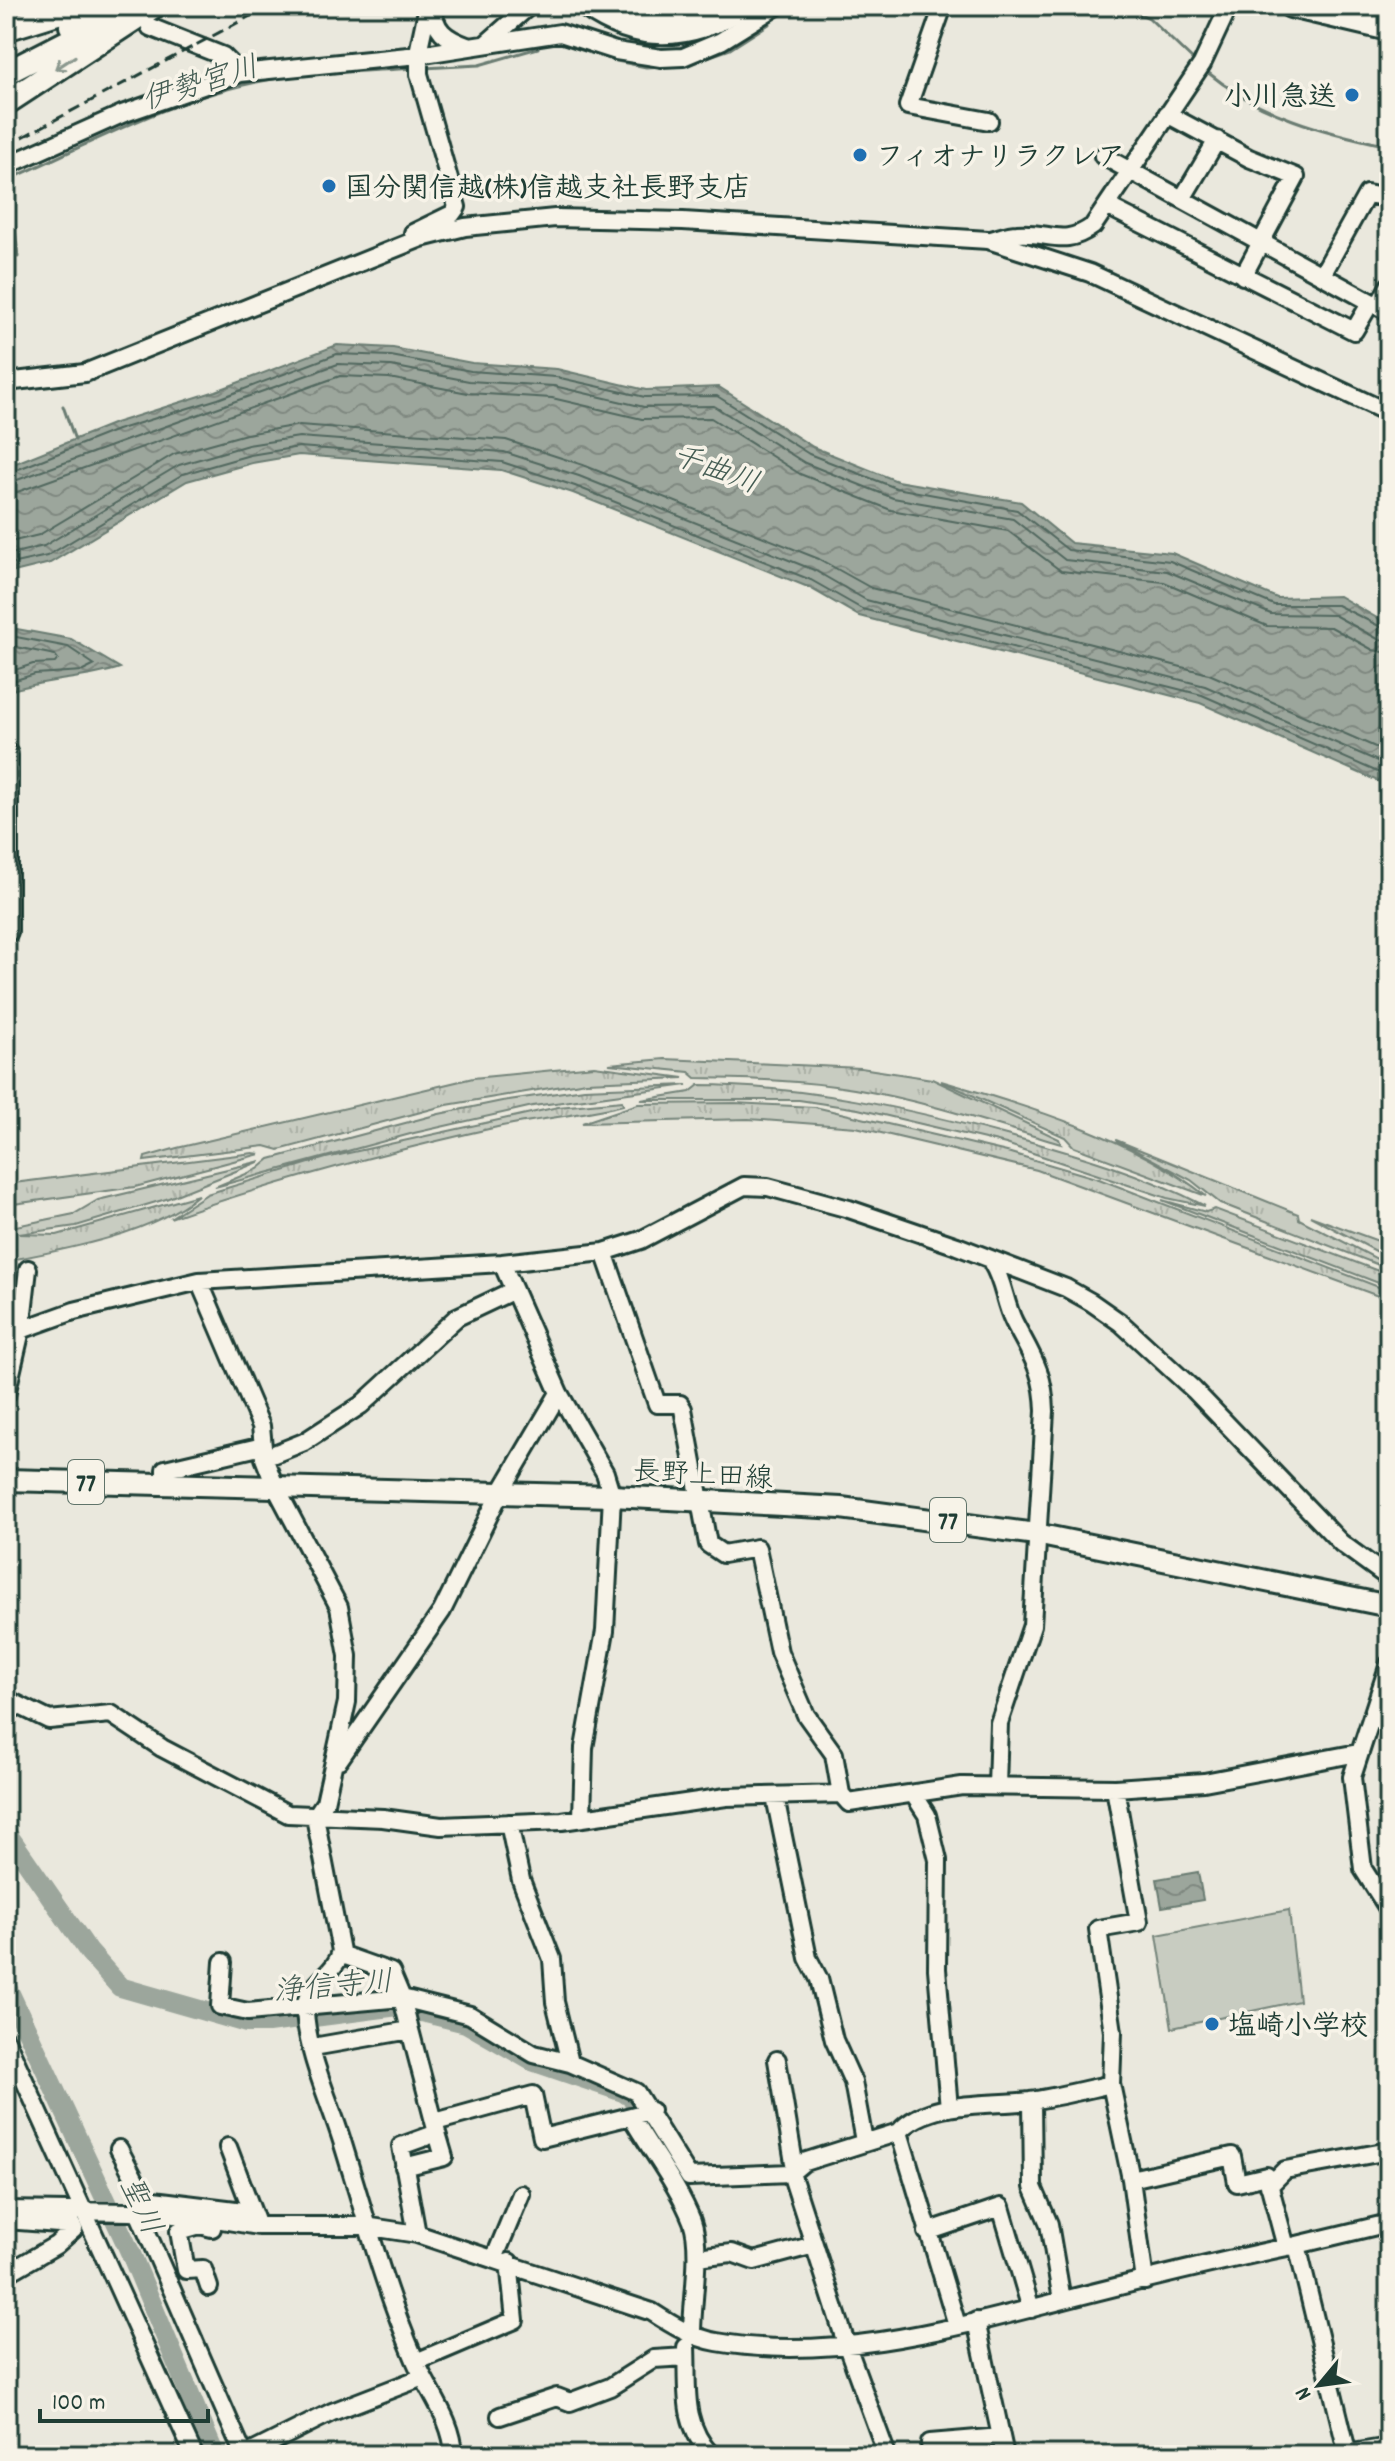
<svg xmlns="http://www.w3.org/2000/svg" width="1395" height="2461" viewBox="0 0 1395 2461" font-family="Dekko,'Klee One',sans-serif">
<defs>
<pattern id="grass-tufts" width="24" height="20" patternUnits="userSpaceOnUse" patternTransform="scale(2)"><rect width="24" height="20" fill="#c8ccc1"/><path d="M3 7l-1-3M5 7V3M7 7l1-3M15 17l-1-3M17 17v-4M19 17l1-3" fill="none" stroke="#abb0a6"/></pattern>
<pattern id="water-waves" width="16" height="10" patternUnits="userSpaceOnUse" patternTransform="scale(2)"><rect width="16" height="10" fill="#9ca69c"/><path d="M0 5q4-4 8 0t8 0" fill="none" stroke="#7f8880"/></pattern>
</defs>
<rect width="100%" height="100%" fill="#eae8dd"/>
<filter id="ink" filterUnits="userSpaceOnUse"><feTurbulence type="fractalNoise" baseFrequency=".0125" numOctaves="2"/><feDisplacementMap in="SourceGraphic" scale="16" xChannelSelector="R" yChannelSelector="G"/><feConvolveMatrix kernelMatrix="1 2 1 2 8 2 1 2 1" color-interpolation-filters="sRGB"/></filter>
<g filter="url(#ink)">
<path fill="url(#grass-tufts)" stroke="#74847a" stroke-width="2" d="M665,1059L861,1068L932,1079L1059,1139L1061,1144C993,1124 925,1101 854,1089C802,1080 749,1079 696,1078L689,1072L609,1064Z
M594,1066L684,1078L586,1082L447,1105L279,1150L265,1146L144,1161L145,1157L177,1148L473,1078Z
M941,1081C1028,1106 1135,1139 1206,1196L1074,1147L1065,1137Z
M687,1085L533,1106L414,1133L215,1187L258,1169L270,1159L439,1114L502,1101L584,1089Z
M699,1085C806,1086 907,1108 1010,1136C1076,1154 1144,1174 1205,1206L1167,1198L1006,1144L858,1109L799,1100H641L690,1092Z
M622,1101L623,1105C583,1115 542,1118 502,1126C394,1150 274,1182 170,1218L207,1194L326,1158L558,1107Z
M735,1103L815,1107L1007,1152L1099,1179L1389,1291V1300L1037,1170L856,1127L748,1119L582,1123L638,1104Z
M1116,1140L1298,1214L1299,1219L1389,1265V1269L1220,1203L1191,1180Z
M253,1153L260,1154L135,1187L6,1205V1184Z
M261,1161L166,1199L76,1226L19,1234L57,1235L198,1195C153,1234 64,1250 6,1261V1228L74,1214L98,1200Z
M1162,1200L1206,1212L1215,1209L1389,1275V1287Z
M1310,1216L1389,1245V1258Z"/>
<path fill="#c8ccc1" stroke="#74847a" stroke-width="2" d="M1289,1910L1299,2001L1172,2028L1157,1935Z"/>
<path fill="url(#water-waves)" stroke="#6a7c72" stroke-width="2" d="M337,345L393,348L472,363L557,369L646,390L719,387L813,447L897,481L1021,502L1071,543L1172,553L1277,598L1339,596L1389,625V786L1200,703L859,616L808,587L573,493L501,470L299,455L252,463L187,481L50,563L6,574V467L115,423L216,391Z
M6,627L71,639L120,668C82,680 44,679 6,692Z
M1198,1872L1203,1900L1162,1907L1157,1879Z"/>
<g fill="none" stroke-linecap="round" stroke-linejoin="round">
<path stroke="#51675e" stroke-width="2" d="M6,474L117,430L218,399L337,354L391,356L471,371L556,377L645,397L717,396L809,454L896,488L1017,510L1068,550L1170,561L1274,605H1337L1389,631
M6,484L338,364L391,366L469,381L554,386L644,407L714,406L805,463L893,498L1013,519L1065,560L1167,571L1271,614L1334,615L1378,639L1389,641
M6,496L340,376L389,378L468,393L552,398L642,419L711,418L800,474L891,510L1008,531L1061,571L1164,582L1267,626L1331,627L1373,650L1389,653
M6,543L39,535L174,454L246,434L299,425L506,440L583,465L819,559L871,588L1209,674L1389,753
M6,555L44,546L179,465L248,445L299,437L504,452L579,476L814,570L866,600L1205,686L1389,766
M6,565L47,556L183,474L250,455L299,447L502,462L575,486L811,580L862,609L1202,695L1389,777
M6,635L68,647L95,665L83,671L35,674L6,683
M6,645L55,655L58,659L55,663L33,664L6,673"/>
<path stroke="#6a7c72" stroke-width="3" d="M1122,6L1149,18L1197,64
M612,60L646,67L679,65
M687,64L730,49L769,24
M424,68L479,65L538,48
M1206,71C1259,115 1322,132 1389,146
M18,257L10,179C94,142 176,96 267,80C315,71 364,72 413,68
M63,406L75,440"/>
<path stroke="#9ca69c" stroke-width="20" d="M6,1832L89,1952L120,1987L246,2023H268L398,2006L466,2023L532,2061L623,2092L632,2098L670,2166
M6,1985L131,2254L215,2455"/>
<path stroke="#c1c6bb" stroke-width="16" stroke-dasharray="16 8" stroke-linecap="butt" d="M125,6L146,23"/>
<defs>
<path id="minor" d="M433,6C434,30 445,38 467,46
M943,6L908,106L989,121
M6,7L11,6
M150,27L223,56L240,73
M487,43L529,6
M1167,114L1249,158L1296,177L1243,276
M1103,156L1389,312
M6,166L122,114L240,73L418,55L560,33L616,51L661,58L683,57L721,41L777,6
M1182,199L1217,140
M1107,206L1354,331L1371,302
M413,233L452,214L457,207L419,74V48L428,6
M991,240C999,238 1008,234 1017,234C1049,231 1063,248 1093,226L1202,64L1229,6
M1322,275L1367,194L1389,198
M1378,306L1389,286
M6,382L85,373L421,238L465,227L555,218L683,221L988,240L1090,273L1389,413
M604,1252L657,1404H680L683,1409L708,1544L723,1554L757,1548L779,1652L806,1715L834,1754L841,1794L849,1803L962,1786L1115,1788L1204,1782L1358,1753
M502,1263L559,1393L605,1473L612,1496L605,1631L584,1748L582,1818
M992,1263C1004,1282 1004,1302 1014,1322C1031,1355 1044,1371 1045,1411L1032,1625L999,1723L997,1786
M199,1281L261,1426L264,1458L275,1486L339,1607L348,1656L347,1702L325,1802L315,1817L341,1951C336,1975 303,1986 305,2012C308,2056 329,2099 342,2141C365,2215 384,2288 415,2360C428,2391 453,2420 454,2455
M21,1330L74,1311L199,1281L502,1263L604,1252L641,1240L744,1186L768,1187L849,1209L957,1246L1066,1288L1091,1302L1121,1323L1194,1390L1341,1543L1389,1578
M6,1395L21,1330L28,1269
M264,1458L304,1442L361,1405L457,1317L512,1291
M165,1485V1469L263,1446
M1389,1664L1352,1777L1363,1869L1389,1910
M6,1699L49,1720L111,1714L162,1748L288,1814L383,1818L441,1826L562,1821L726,1797L841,1794
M339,1760L442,1611L499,1495L559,1393
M1115,1788L1139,1922L1098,1929L1113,2032L1111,2084L1131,2179L1145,2281
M914,1795L927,1815L938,1860L937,1969L949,2108
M775,1797L808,1958L819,1979L834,2040L853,2082L864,2141
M509,1823L521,1880L552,1959L555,2002L570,2063L636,2092L689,2177L791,2173L804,2162L899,2132C928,2099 990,2106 1030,2101C1057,2097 1084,2090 1111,2084
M223,1962L220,2006L248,2012L402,1998L391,1972L340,1954
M410,2030L402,1998L470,2015L534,2054L570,2063
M6,2040L194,2455
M313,2047L410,2030L437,2133L401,2146L417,2234
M777,2060L795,2169
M1032,2101L1033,2187L1049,2224L1062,2300
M632,2118C651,2151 678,2185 692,2221C702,2248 692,2302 692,2333
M435,2122L533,2095L542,2138L651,2111
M899,2132L957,2325
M228,2147L256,2221
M119,2149L145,2199L252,2212
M404,2167L444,2157L437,2133
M791,2173L847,2346L887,2455
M1131,2179L1232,2156L1237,2183L1267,2176L1286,2247
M1269,2186L1285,2170L1389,2151
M6,2210L130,2212L204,2217L258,2226H365L417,2234L652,2312C672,2325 693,2338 717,2342C831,2362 950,2329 1060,2301C1138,2281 1218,2261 1297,2245L1348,2455
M138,2212L244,2455
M6,2220L72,2225L74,2229L56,2245L6,2274
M927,2232L1001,2207L1031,2309
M1297,2245L1389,2223
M697,2257L732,2253L754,2261L814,2245
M494,2259L521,2194
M209,2287L203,2269L186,2270L179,2231L200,2225L212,2228
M976,2321L1005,2455
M686,2347C688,2387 681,2423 711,2455
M416,2362L515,2320L509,2262
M500,2416L557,2397L570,2402L610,2387L654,2359L686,2357
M246,2455L332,2412L423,2377
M931,2455L930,2443L1001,2437
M1340,2455L1389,2447"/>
<path id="major" d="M6,1480L612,1496L841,1508L1036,1534L1389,1606"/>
<path id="highway" d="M587,6C639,43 691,39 744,6
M614,6C648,20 682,20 715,6
M1291,6L1389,29
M1374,6L1389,10
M71,26L101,6
M6,29L80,6
M6,73L112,19
M6,103L154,6
M6,755V931"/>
</defs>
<use href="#minor" stroke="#1f3d34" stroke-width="22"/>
<use href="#major" stroke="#1f3d34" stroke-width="26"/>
<use href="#highway" stroke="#1f3d34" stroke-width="28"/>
<use href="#minor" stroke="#f7f3e8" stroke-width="16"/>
<use href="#major" stroke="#f7f3e8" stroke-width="20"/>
<use href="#highway" stroke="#f7f3e8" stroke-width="22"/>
<path stroke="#1f3d34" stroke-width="3" stroke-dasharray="12 6" stroke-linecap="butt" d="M6,146L269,6"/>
</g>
<defs><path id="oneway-shaft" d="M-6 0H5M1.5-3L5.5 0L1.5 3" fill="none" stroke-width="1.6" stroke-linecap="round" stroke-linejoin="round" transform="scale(2)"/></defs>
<use stroke="#8b988e" href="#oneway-shaft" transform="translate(65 63) rotate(147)"/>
</g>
<g fill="#1f6fb2" stroke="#f7f3e8" stroke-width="3">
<circle cx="1352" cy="95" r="8"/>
<circle cx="860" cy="155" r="8"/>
<circle cx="329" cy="186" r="8"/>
<circle cx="1212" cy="2024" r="8"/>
</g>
<g text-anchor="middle" stroke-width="7" stroke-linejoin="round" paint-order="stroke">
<g fill="#f7f3e8" stroke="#60746a" stroke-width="2">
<rect x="68" y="1460" width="36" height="44" rx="6"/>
<rect x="930" y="1498" width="36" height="44" rx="6"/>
</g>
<g font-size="26" font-weight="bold" fill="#1f3d34">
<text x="86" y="1491">77</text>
<text x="948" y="1529">77</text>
</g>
<g font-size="28" font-weight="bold" fill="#1f3d34" stroke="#f7f3e8" text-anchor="start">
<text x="1336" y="105" text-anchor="end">小川急送</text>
<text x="876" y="165">フィオナリラクレア</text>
<text x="345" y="196">国分関信越(株)信越支社長野支店</text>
<text x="1228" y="2034">塩崎小学校</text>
</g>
<g font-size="28" fill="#1f3d34" stroke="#f7f3e8">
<text transform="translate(703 1473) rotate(3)" y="10">長野上田線</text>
</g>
<g font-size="30" font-style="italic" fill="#445c53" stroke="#f7f3e8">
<text transform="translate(200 82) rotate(-17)" y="10">伊勢宮川</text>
<text transform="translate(716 468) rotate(20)" y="10">千曲川</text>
<text transform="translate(333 1985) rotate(-5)" y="10">浄信寺川</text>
<text transform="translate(142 2205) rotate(65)" y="10">聖川</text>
</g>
</g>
<rect width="1395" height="2461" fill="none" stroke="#f7f3e8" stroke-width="32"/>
<rect x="16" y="16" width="1363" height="2429" fill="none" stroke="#1f3d34" stroke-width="3" filter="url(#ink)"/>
<g transform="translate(1319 2385) rotate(241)" stroke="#f7f3e8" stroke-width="6" paint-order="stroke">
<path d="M0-6L14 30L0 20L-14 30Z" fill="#1f3d34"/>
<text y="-12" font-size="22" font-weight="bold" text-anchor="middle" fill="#1f3d34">N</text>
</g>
<path d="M40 2409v12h168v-12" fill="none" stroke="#1f3d34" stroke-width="4"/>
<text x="52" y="2409" font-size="24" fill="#1f3d34" stroke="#f7f3e8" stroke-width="6" paint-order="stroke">100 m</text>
</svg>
